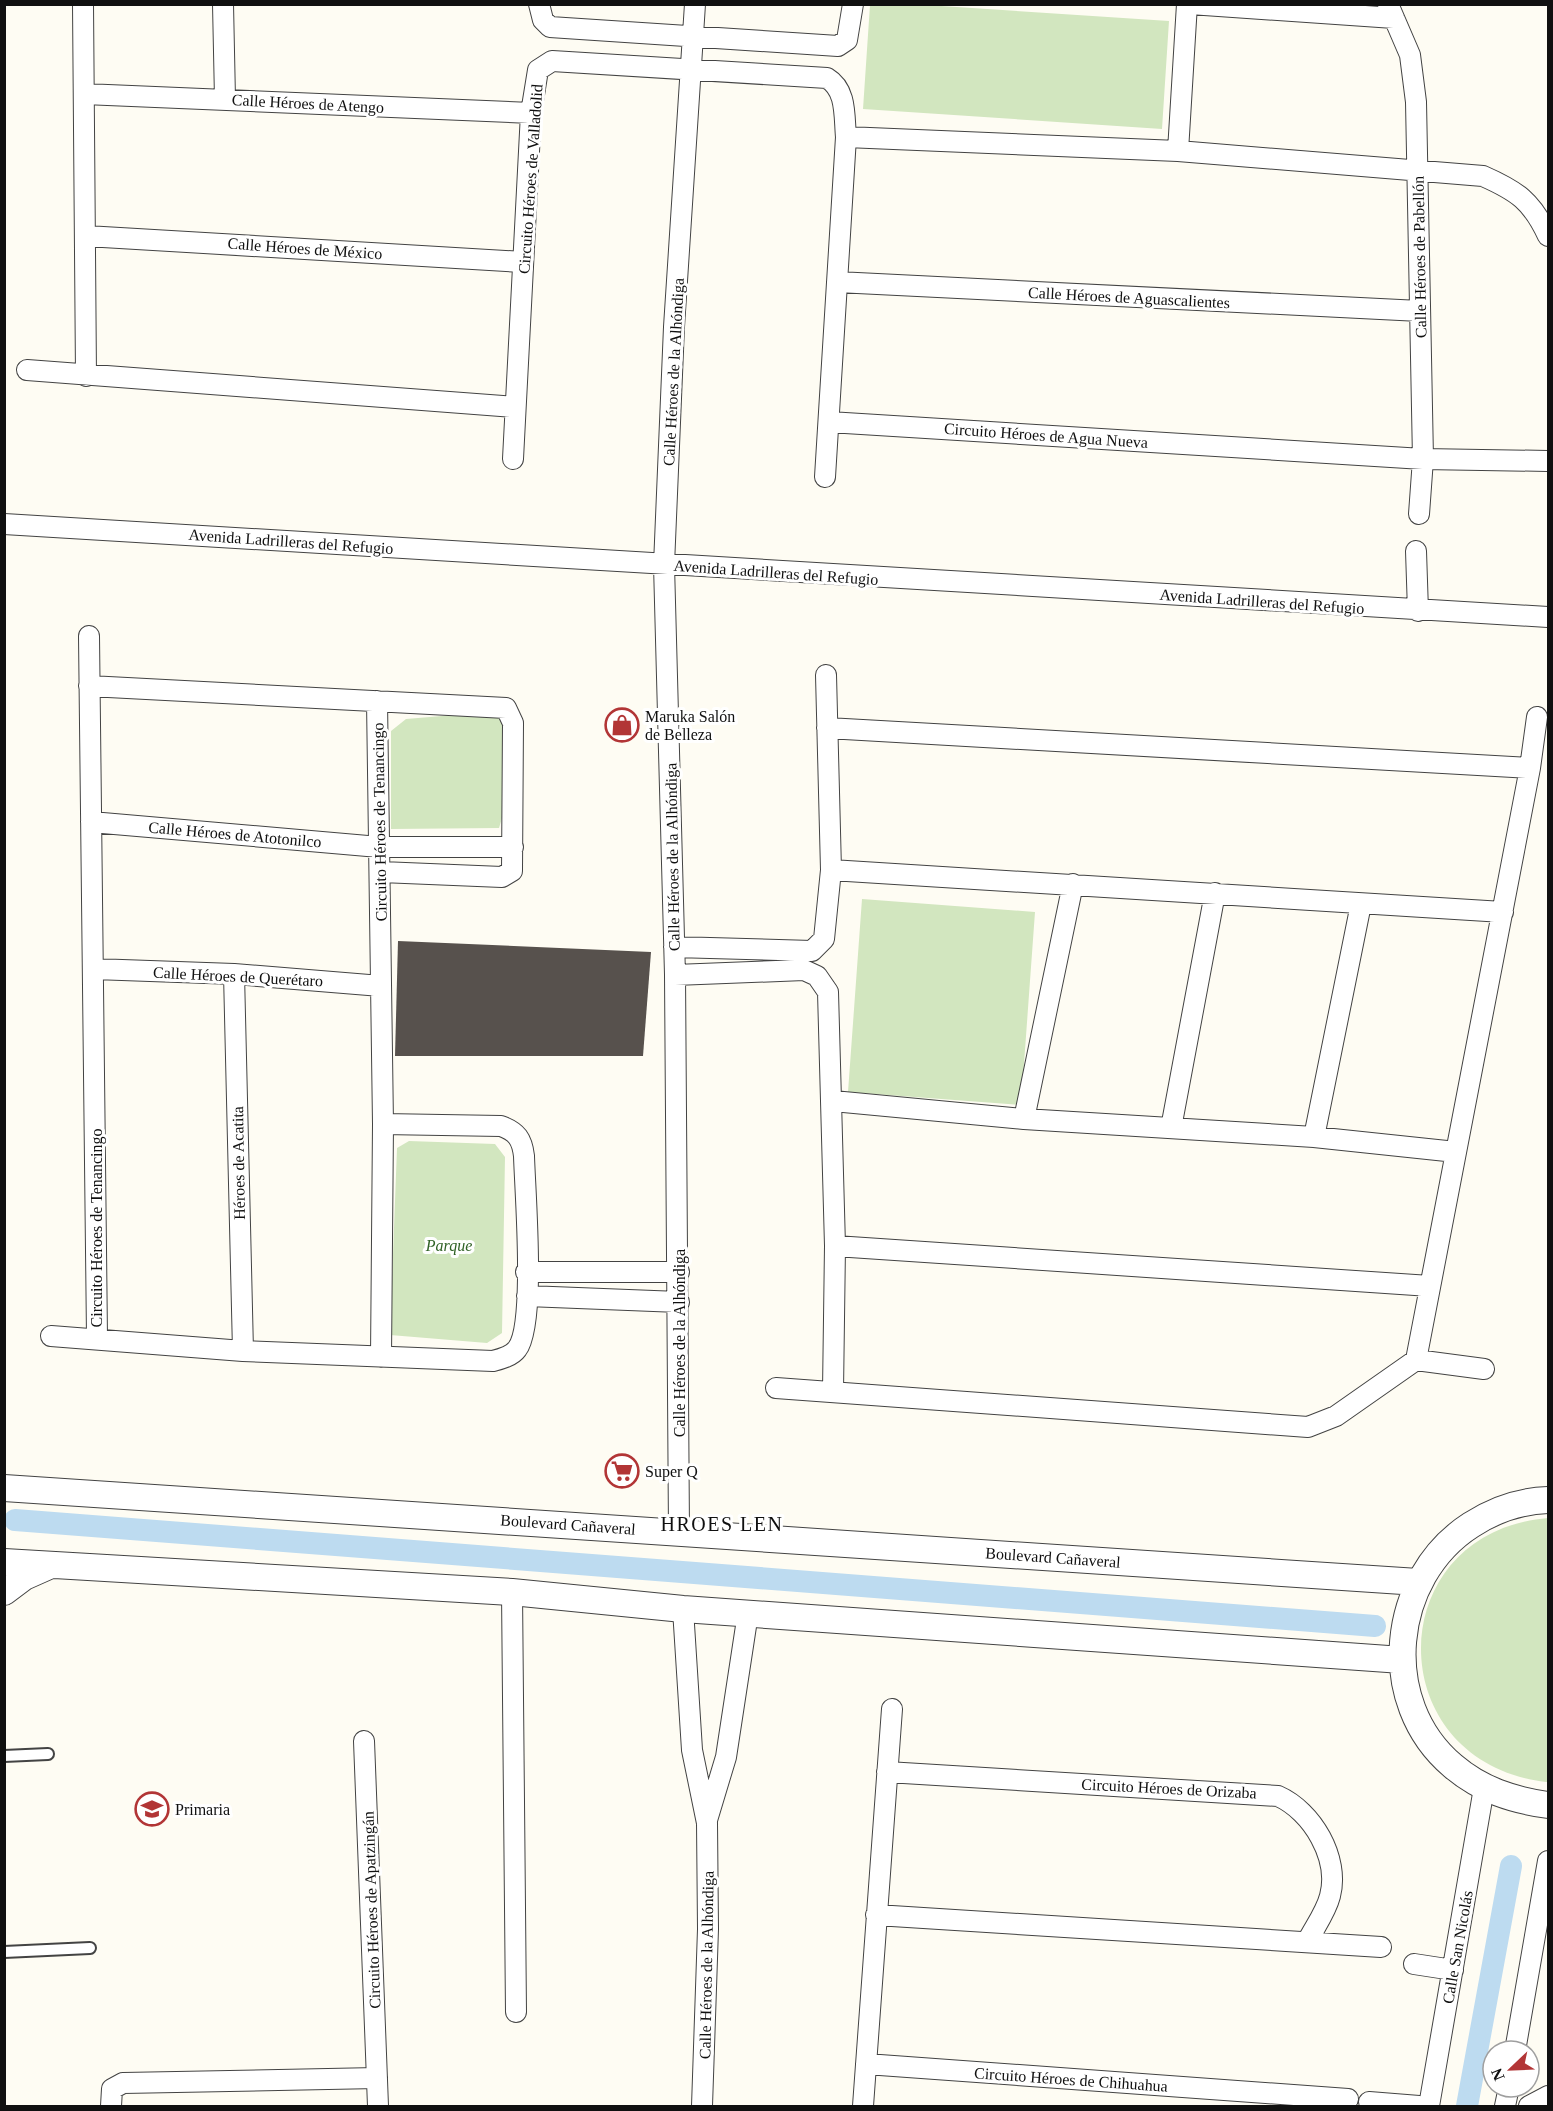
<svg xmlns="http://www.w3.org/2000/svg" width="1553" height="2111" viewBox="0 0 1553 2111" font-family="Georgia,serif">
<rect width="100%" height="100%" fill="#fefcf3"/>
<path fill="#d2e6bf" d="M870,5H926L1169,21L1162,129L863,109Z
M478,713L505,720V808L499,828L391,829V731L406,719Z
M862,899L1035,912L1021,1105L848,1092Z
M409,1141L495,1144L505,1157L502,1333L487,1343L390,1335L397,1148Z
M1548,1518V1782H1546C1378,1762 1380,1532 1548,1518Z"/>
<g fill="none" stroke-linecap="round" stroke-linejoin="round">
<path stroke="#bddbf0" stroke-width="22" d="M15,1520L1375,1626
M1467,2106L1511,1866"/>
</g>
<path fill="#57514d" d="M398,941L651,952L643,1056H395Z"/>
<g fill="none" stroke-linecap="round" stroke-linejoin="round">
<defs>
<path id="service" d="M4,1756L48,1754
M4,1952L90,1948"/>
<path id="minor" d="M83,4L86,376
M223,4L225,99
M539,4L543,20L550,27L838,46L847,40L853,4
M1190,4L1394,18
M1388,4L1410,55L1416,102L1423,459L1419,514
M84,94L531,113
M846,137L1178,151L1483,176C1517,191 1532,201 1548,236
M1178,151L1187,4
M86,236L523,262
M837,282L1420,311
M27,370L515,407
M829,422L1423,459L1548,461
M513,459L531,113L538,70L552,61L827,78C847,90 844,116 846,137L825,477
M4,524L1548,617
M1416,551L1418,611
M89,636L97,1337
M89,686L506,708L513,723L512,871L502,877L381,872
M377,701L383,1124L381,1357
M827,728L1530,768
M91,822L379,847H513
M831,870L1503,912
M674,947L812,951L824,939L831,870L826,675
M94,969L234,974L381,986
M234,974L243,1351
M675,975L804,970L817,976L828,992L835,1246L833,1391
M833,1101L1024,1119L1314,1137L1456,1152
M1024,1119L1073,884
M1171,1128L1215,893
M1314,1137L1361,904
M835,1246L1430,1286
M526,1272H679
M527,1296L679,1302
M51,1336L243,1351L493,1361C501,1359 512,1356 517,1349C536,1325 525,1192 524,1156C522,1139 517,1132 501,1126L383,1124
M1416,1360L1530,768L1537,717
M776,1388L1308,1427L1336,1416L1416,1360L1484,1369
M679,1531L675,975L664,565L674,327L695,4
M512,1592L516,2012
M683,1609L692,1750L707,1823L708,1929L702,2106
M364,1741L378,2106
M887,1772L1278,1796C1312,1811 1340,1858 1330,1896C1326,1912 1314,1928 1307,1942
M707,1820L726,1757L748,1613
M876,1915L1381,1947
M1414,1964L1453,1970
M1515,2051L1548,1861
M866,2064L1348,2099
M1369,2102L1419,2106
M111,2106L112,2089L123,2083L377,2078
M863,2106L892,1709
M1429,2106L1484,1788
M1505,2106L1509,2087
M1529,2106L1548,2096"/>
<path id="tertiary" d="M4,1488L1418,1582
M1548,1500C1521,1501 1494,1510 1471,1525C1390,1577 1377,1702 1453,1766C1481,1790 1513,1800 1548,1805
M4,1562L512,1592L683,1609L1402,1660
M4,1592L24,1577L51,1565"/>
</defs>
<use href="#service" stroke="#434343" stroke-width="14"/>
<use href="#minor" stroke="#434343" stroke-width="22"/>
<use href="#tertiary" stroke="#434343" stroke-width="28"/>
<use href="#service" stroke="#fff" stroke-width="10"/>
<use href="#minor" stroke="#fff" stroke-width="20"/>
<use href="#tertiary" stroke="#fff" stroke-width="26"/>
</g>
<defs>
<symbol id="shop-ring" viewBox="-11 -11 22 22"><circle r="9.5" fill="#fff" stroke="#b23536" stroke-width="1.5"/><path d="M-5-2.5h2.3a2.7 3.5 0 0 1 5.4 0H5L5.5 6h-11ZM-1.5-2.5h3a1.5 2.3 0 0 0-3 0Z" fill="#b23536"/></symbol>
<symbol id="supermarket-ring" viewBox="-11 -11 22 22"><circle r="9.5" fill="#fff" stroke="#b23536" stroke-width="1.5"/><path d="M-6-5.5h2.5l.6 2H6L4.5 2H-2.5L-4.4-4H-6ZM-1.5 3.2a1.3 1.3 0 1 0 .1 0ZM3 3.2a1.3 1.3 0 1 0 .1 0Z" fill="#b23536"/></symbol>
<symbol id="school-ring" viewBox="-11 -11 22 22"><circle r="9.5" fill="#fff" stroke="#b23536" stroke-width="1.5"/><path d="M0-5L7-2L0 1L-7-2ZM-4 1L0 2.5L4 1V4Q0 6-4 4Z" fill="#b23536"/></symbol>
</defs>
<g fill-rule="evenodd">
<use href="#shop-ring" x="603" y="706" width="38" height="38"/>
<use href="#supermarket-ring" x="603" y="1452" width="38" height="38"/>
<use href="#school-ring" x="133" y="1790" width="38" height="38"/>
</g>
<g text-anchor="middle" stroke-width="6" stroke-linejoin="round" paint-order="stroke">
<g font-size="16" fill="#101010" stroke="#fff">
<text transform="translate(308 103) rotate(3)" y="6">Calle Héroes de Atengo</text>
<text transform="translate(530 179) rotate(-86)" y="6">Circuito Héroes de Valladolid</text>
<text transform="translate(305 248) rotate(4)" y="6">Calle Héroes de México</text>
<text transform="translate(1419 257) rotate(-91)" y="6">Calle Héroes de Pabellón</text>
<text transform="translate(1129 297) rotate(3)" y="6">Calle Héroes de Aguascalientes</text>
<text transform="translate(673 372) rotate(-87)" y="6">Calle Héroes de la Alhóndiga</text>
<text transform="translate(1046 435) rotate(4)" y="6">Circuito Héroes de Agua Nueva</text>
<text transform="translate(291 541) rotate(4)" y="6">Avenida Ladrilleras del Refugio</text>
<text transform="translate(776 572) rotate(4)" y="6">Avenida Ladrilleras del Refugio</text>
<text transform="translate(1262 601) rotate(4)" y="6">Avenida Ladrilleras del Refugio</text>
<text transform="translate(379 822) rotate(-91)" y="6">Circuito Héroes de Tenancingo</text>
<text transform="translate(235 834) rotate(5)" y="6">Calle Héroes de Atotonilco</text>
<text transform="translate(672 857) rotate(-91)" y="6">Calle Héroes de la Alhóndiga</text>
<text transform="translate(238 976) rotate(3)" y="6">Calle Héroes de Querétaro</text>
<text transform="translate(238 1163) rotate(-91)" y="6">Héroes de Acatita</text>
<text transform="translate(96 1228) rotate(-90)" y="6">Circuito Héroes de Tenancingo</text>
<text transform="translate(679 1343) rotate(-90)" y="6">Calle Héroes de la Alhóndiga</text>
<text transform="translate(568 1524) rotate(4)" y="6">Boulevard Cañaveral</text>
<text transform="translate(1053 1557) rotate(4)" y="6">Boulevard Cañaveral</text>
<text transform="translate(1169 1788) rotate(3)" y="6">Circuito Héroes de Orizaba</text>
<text transform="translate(371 1910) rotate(-92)" y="6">Circuito Héroes de Apatzingán</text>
<text transform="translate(1457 1947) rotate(-80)" y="6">Calle San Nicolás</text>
<text transform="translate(706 1965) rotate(-89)" y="6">Calle Héroes de la Alhóndiga</text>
<text transform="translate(1071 2079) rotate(4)" y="6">Circuito Héroes de Chihuahua</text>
</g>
<g font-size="16" fill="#101010" stroke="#fff" text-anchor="start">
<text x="645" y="722">Maruka Salón<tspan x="645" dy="18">de Belleza</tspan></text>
<text x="645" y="1477">Super Q</text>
<text x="175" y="1815">Primaria</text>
</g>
<g font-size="16" font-style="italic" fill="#306226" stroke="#fff">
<text x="449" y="1251">Parque</text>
</g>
<g font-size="20" letter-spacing="1.5" fill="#101010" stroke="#fff">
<text x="722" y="1531">HROES LEN</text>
</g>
</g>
<rect width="1553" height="2111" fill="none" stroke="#101010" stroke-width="12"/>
<g transform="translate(1511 2069) rotate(247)"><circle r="28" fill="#ffffff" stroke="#9f9f9f" stroke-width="1.5"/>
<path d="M0-4.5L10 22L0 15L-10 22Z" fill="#b23536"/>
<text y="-9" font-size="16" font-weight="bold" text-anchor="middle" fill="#101010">N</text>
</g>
</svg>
